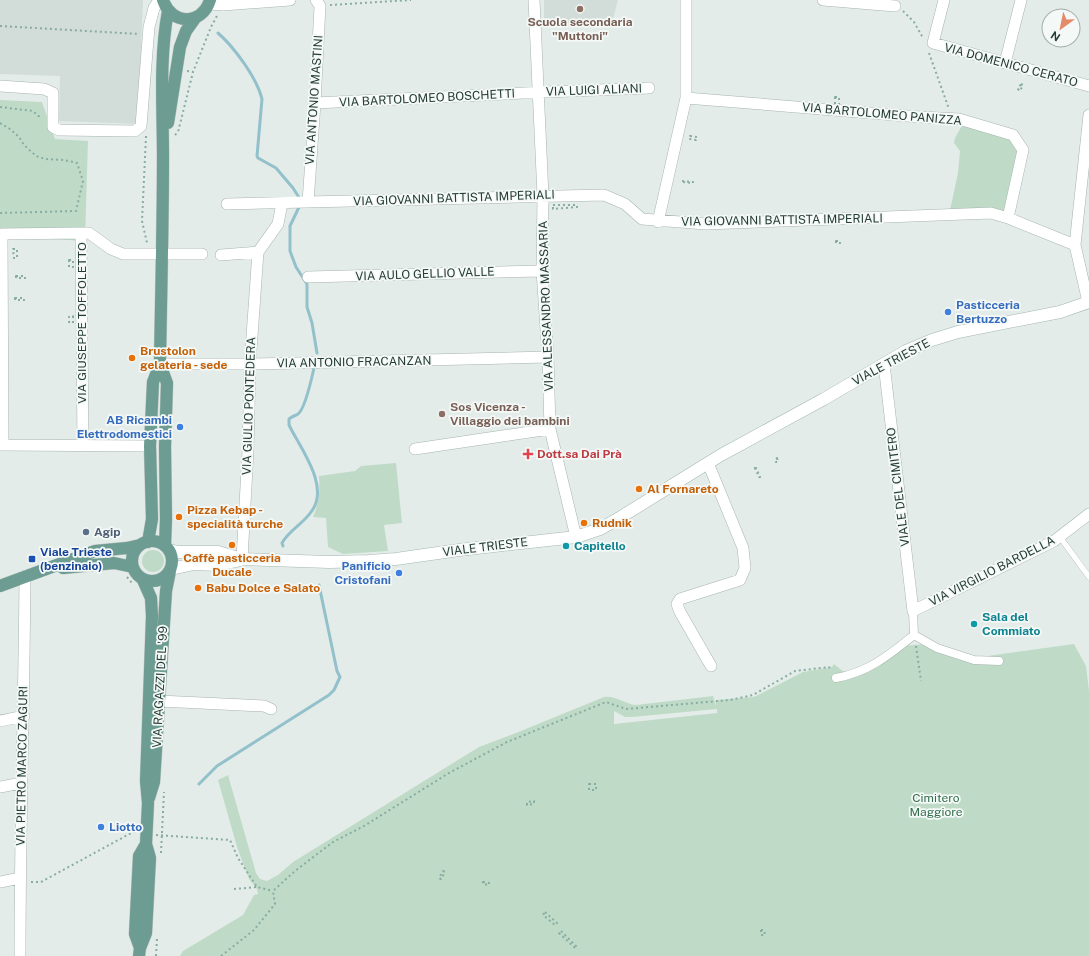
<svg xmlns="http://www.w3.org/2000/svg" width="1089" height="956" viewBox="0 0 1089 956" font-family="'Public Sans',sans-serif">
<rect width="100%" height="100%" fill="#e4ece9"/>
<path fill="#d2dcd8" d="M0,0H143L138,124L59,121L60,76L0,74Z
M544,0H618L611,26L544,24Z"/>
<path fill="#bfdbc7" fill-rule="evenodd" d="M0,100L42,102L55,139L88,141L85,241L0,236Z
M965,120L1013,135L1023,150L1008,218L949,215L958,173L960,151L954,143L955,138Z
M396,463L402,523L384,525L388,551L343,554L328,547L326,518L313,517C319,504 320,491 319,476L355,471L361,466Z
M142 561a11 11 0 1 1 22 0a11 11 0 1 1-22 0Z
M937,643L942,647L973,658L1074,644L1086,666L1089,691V956H180L183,951L243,915L254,895L258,894L257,889L249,879L237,847L218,780L228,775L256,873L260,879L267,881L278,875L293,862L479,747L516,733L604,697C616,695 624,704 636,705L713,696L716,706V700L754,697L803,672L832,667L834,664L844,672L858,671L878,665L891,658L902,646ZM717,709V713L614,724V711L625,717H632Z"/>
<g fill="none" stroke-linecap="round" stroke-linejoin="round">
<path stroke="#92c1cb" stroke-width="3" d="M218,33C234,47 257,78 262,99L257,156L258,158L276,168L293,188L300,199
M300,205L290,226V251L296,267L307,284V307L312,323L317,353
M283,546L282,543C289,530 303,524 311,512C331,487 300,448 289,425V419C292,416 295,416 298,414C305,409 312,377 314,368
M199,784L217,766L329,695L334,690L340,677L337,671L319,585"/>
<defs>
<path id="service" d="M1060,537L1089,577"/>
<path id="pedestrian" d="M914,635L937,648L974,660L999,661
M836,678C869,672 889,655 914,635L913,611"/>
<path id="minor" d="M534,0L543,196L542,271L548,357L550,429L576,537
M823,0L895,6
M944,0L933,43L1089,86
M209,4L223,5L290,0
M1005,63L1021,0
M0,86L44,89L53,93V127L59,130L135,131L141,126L149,27L154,8L159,0
M686,98L920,117L959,119L1013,135L1023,150L1008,218
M315,103L545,92L649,88
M308,202L315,103L320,6L316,0
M227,204L604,195L625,204L642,219L706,224L991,213L1008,218L1075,245
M658,222L686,98V0
M81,233H89L111,249L123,254H202
M258,252L278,224L282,203
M221,255L258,252L250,364L248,450L242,559
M308,277L542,271
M1088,302L1075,245L1089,115
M160,364H250L548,357
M884,364L913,611L1054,541L1089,514
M0,445L150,446
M3,445L2,234L81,233L83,445
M415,449L550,429
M708,463L743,548L745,568L740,580L680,599L677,604L680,612L711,666
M159,701L264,706L271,709
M0,721L24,716
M0,787L21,783
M0,882L20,878
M20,956C20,829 24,703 25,576"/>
<path id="secondary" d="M169,550L178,552H218L242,559L329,562L369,561L396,559L459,550L576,537L600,529L616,520L721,455L824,399L906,351L932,340L958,332L1060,312L1089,302
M171,569L194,564L218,565L241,560"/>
<path id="primary" d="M163,0C171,25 202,26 210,0
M168,123L180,47L186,31L196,17
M132 561a20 20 0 1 1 40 0a20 20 0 1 1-40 0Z
M148,542L152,519L150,446L153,382L160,364
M165,546L166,519L165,447L167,383L160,364C161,295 163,226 163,157C163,108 159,60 168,11
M63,568L114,563L133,567
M0,586L95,551L127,548L140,545
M149,798L154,782L166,591L170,571
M140,948L135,934L139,856L146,844
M139,956L140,948L146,933L150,858L146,844L148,803L146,781L152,616L151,598L143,580"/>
</defs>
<use href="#service" stroke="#a7b4b0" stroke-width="6"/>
<use href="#pedestrian" stroke="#a7b4b0" stroke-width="9"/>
<use href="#minor" stroke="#a7b4b0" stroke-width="12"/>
<use href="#secondary" stroke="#a3b7b0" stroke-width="13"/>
<use href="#primary" stroke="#c2c8c7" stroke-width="13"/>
<path stroke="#88aca2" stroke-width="2" stroke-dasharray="2 3" stroke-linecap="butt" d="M330,5L411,0
M903,11L914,22L923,38
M0,26L139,34
M929,53L949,109
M187,71L193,72L211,27L218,14
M1021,84L1023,85L1020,91L1018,89Z
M835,97H839V104H835Z
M0,107L33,111L38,116H42
M0,123L10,129L19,137L24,145L36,156L45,159L64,160L77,163L83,181L76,211L0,213
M175,135L178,132L193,72
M146,136L142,221L147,243
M690,136L697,137L696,140L689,139Z
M682,181L693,182V183L682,182Z
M553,205H577V207L553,209Z
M836,241H840V243H836Z
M13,249H17V258H14Z
M69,260H73V267H69Z
M16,276H25V278H16Z
M15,298H24V300H15Z
M73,316V323L69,322V317Z
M777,458L778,462H776L775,460Z
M755,468H756L760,477H759Z
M127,577L133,584
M916,646L921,681
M589,784H596V790H589Z
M534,801V804L527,805V802Z
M156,835L230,840L238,858L257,887L273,891
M161,853L164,792
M443,871L445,872L441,879L439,878Z
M31,882H41L133,832H136
M483,882L489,883V885L483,884Z
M234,889L257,887
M545,912L557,923L555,925L543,915Z
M761,930H764L765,935H761Z
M561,931L577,947L575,948L559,933Z
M156,956L157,938
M221,956L254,930L275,904L273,891L295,871L333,842L364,826L449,773L507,742L606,702L626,709L730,700L753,695L795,671L829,667L831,670"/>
<use href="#service" stroke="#fff" stroke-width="5.5"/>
<use href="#pedestrian" stroke="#fff" stroke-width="8"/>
<use href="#minor" stroke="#fff" stroke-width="11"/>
<use href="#secondary" stroke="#fff" stroke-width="12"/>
<use href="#primary" stroke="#6d9d92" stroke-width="12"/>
</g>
<g fill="#8d6e63" stroke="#f4f9f7" stroke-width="1.5">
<circle cx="580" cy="9" r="4"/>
<circle cx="442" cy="414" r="4"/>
</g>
<g fill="#3f7fe0" stroke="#f4f9f7" stroke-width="1.5">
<circle cx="948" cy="312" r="4"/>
<circle cx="180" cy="427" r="4"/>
<circle cx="399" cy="573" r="4"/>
<circle cx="101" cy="827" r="4"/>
</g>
<g fill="#e8710a" stroke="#f4f9f7" stroke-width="1.5">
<circle cx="132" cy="358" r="4"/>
<circle cx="639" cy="489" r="4"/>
<circle cx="179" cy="517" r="4"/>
<circle cx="584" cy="523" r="4"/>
<circle cx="232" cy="545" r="4"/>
<circle cx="198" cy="588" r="4"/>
</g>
<path fill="#e0444e" stroke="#f4f9f7" stroke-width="1.5" d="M526 448h4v4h4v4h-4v4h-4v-4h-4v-4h4z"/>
<circle fill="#5c6f8a" stroke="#f4f9f7" stroke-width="1.5" cx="86" cy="532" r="4"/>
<g fill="#0f9aa8" stroke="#f4f9f7" stroke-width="1.5">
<circle cx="566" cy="546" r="4"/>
<circle cx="974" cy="624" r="4"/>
</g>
<rect fill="#1a4fb4" stroke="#f4f9f7" stroke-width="1.5" x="28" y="555" width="8" height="8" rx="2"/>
<g text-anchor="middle" stroke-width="3.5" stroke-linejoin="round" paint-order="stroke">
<g font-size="12" font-weight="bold" fill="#785e54" stroke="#f4f9f7">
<text x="580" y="26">Scuola secondaria<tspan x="580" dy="14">"Muttoni"</tspan></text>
<text x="450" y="411" text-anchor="start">Sos Vicenza -<tspan x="450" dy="14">Villaggio dei bambini</tspan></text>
</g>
<g font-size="12" fill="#253c36" stroke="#f4f9f7">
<text transform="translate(1011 65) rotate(15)" y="4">VIA DOMENICO CERATO</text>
<text transform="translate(594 90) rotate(-2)" y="4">VIA LUIGI ALIANI</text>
<text transform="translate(427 98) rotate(-3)" y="4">VIA BARTOLOMEO BOSCHETTI</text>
<text transform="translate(314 100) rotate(-86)" y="4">VIA ANTONIO MASTINI</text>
<text transform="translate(882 114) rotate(5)" y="4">VIA BARTOLOMEO PANIZZA</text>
<text transform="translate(454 198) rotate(-2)" y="4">VIA GIOVANNI BATTISTA IMPERIALI</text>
<text transform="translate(782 220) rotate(-1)" y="4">VIA GIOVANNI BATTISTA IMPERIALI</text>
<text transform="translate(425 274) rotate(-2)" y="4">VIA AULO GELLIO VALLE</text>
<text transform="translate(546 306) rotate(-92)" y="4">VIA ALESSANDRO MASSARIA</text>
<text transform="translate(82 323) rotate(-90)" y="4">VIA GIUSEPPE TOFFOLETTO</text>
<text transform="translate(354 362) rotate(-1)" y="4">VIA ANTONIO FRACANZAN</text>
<text transform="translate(891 362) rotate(-28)" y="4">VIALE TRIESTE</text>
<text transform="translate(249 406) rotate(-88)" y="4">VIA GIULIO PONTEDERA</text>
<text transform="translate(898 487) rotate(-97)" y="4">VIALE DEL CIMITERO</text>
<text transform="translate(485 547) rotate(-7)" y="4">VIALE TRIESTE</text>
<text transform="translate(992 571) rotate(-27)" y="4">VIA VIRGILIO BARDELLA</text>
<text transform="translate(160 687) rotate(-87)" y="4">VIA RAGAZZI DEL '99</text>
<text transform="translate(22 766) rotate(-89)" y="4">VIA PIETRO MARCO ZAGURI</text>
</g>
<g font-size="12" font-weight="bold" fill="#366cbe" stroke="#f4f9f7" text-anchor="start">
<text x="956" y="309">Pasticceria<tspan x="956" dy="14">Bertuzzo</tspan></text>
<text x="172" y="424" text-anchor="end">AB Ricambi<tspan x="172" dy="14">Elettrodomestici</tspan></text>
<text x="391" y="570" text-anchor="end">Panificio<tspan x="391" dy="14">Cristofani</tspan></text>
<text x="109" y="831">Liotto</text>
</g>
<g font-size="12" font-weight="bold" fill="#c56008" stroke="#f4f9f7" text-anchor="start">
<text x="140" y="355">Brustolon<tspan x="140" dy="14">gelateria - sede</tspan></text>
<text x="647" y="493">Al Fornareto</text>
<text x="187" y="514">Pizza Kebap -<tspan x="187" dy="14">specialità turche</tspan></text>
<text x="592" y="527">Rudnik</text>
<text x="232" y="562" text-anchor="middle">Caffè pasticceria<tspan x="232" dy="14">Ducale</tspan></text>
<text x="206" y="592">Babu Dolce e Salato</text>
</g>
<g font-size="12" font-weight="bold" fill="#be3a42" stroke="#f4f9f7" text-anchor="start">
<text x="537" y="458">Dott.sa Dai Prà</text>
</g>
<g font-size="12" font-weight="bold" fill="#4e5e75" stroke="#f4f9f7" text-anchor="start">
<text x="94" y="536">Agip</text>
</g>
<g font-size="12" font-weight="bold" fill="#0d838f" stroke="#f4f9f7" text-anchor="start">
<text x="574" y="550">Capitello</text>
<text x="982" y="621">Sala del<tspan x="982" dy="14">Commiato</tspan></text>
</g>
<g font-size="12" font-weight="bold" fill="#164399" stroke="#f4f9f7" text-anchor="start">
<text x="40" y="556">Viale Trieste<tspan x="40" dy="14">(benzinaio)</tspan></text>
</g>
<g font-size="12" fill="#336e4c" stroke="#f4f9f7">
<text x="936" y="802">Cimitero<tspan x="936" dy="14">Maggiore</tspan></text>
</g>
</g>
<g transform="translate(1061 28) rotate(213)"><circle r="19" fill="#f4f9f7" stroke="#a1adaa"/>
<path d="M0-3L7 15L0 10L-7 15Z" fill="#e48b6a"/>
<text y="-6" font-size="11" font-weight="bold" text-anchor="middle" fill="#253c36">N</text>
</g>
</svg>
